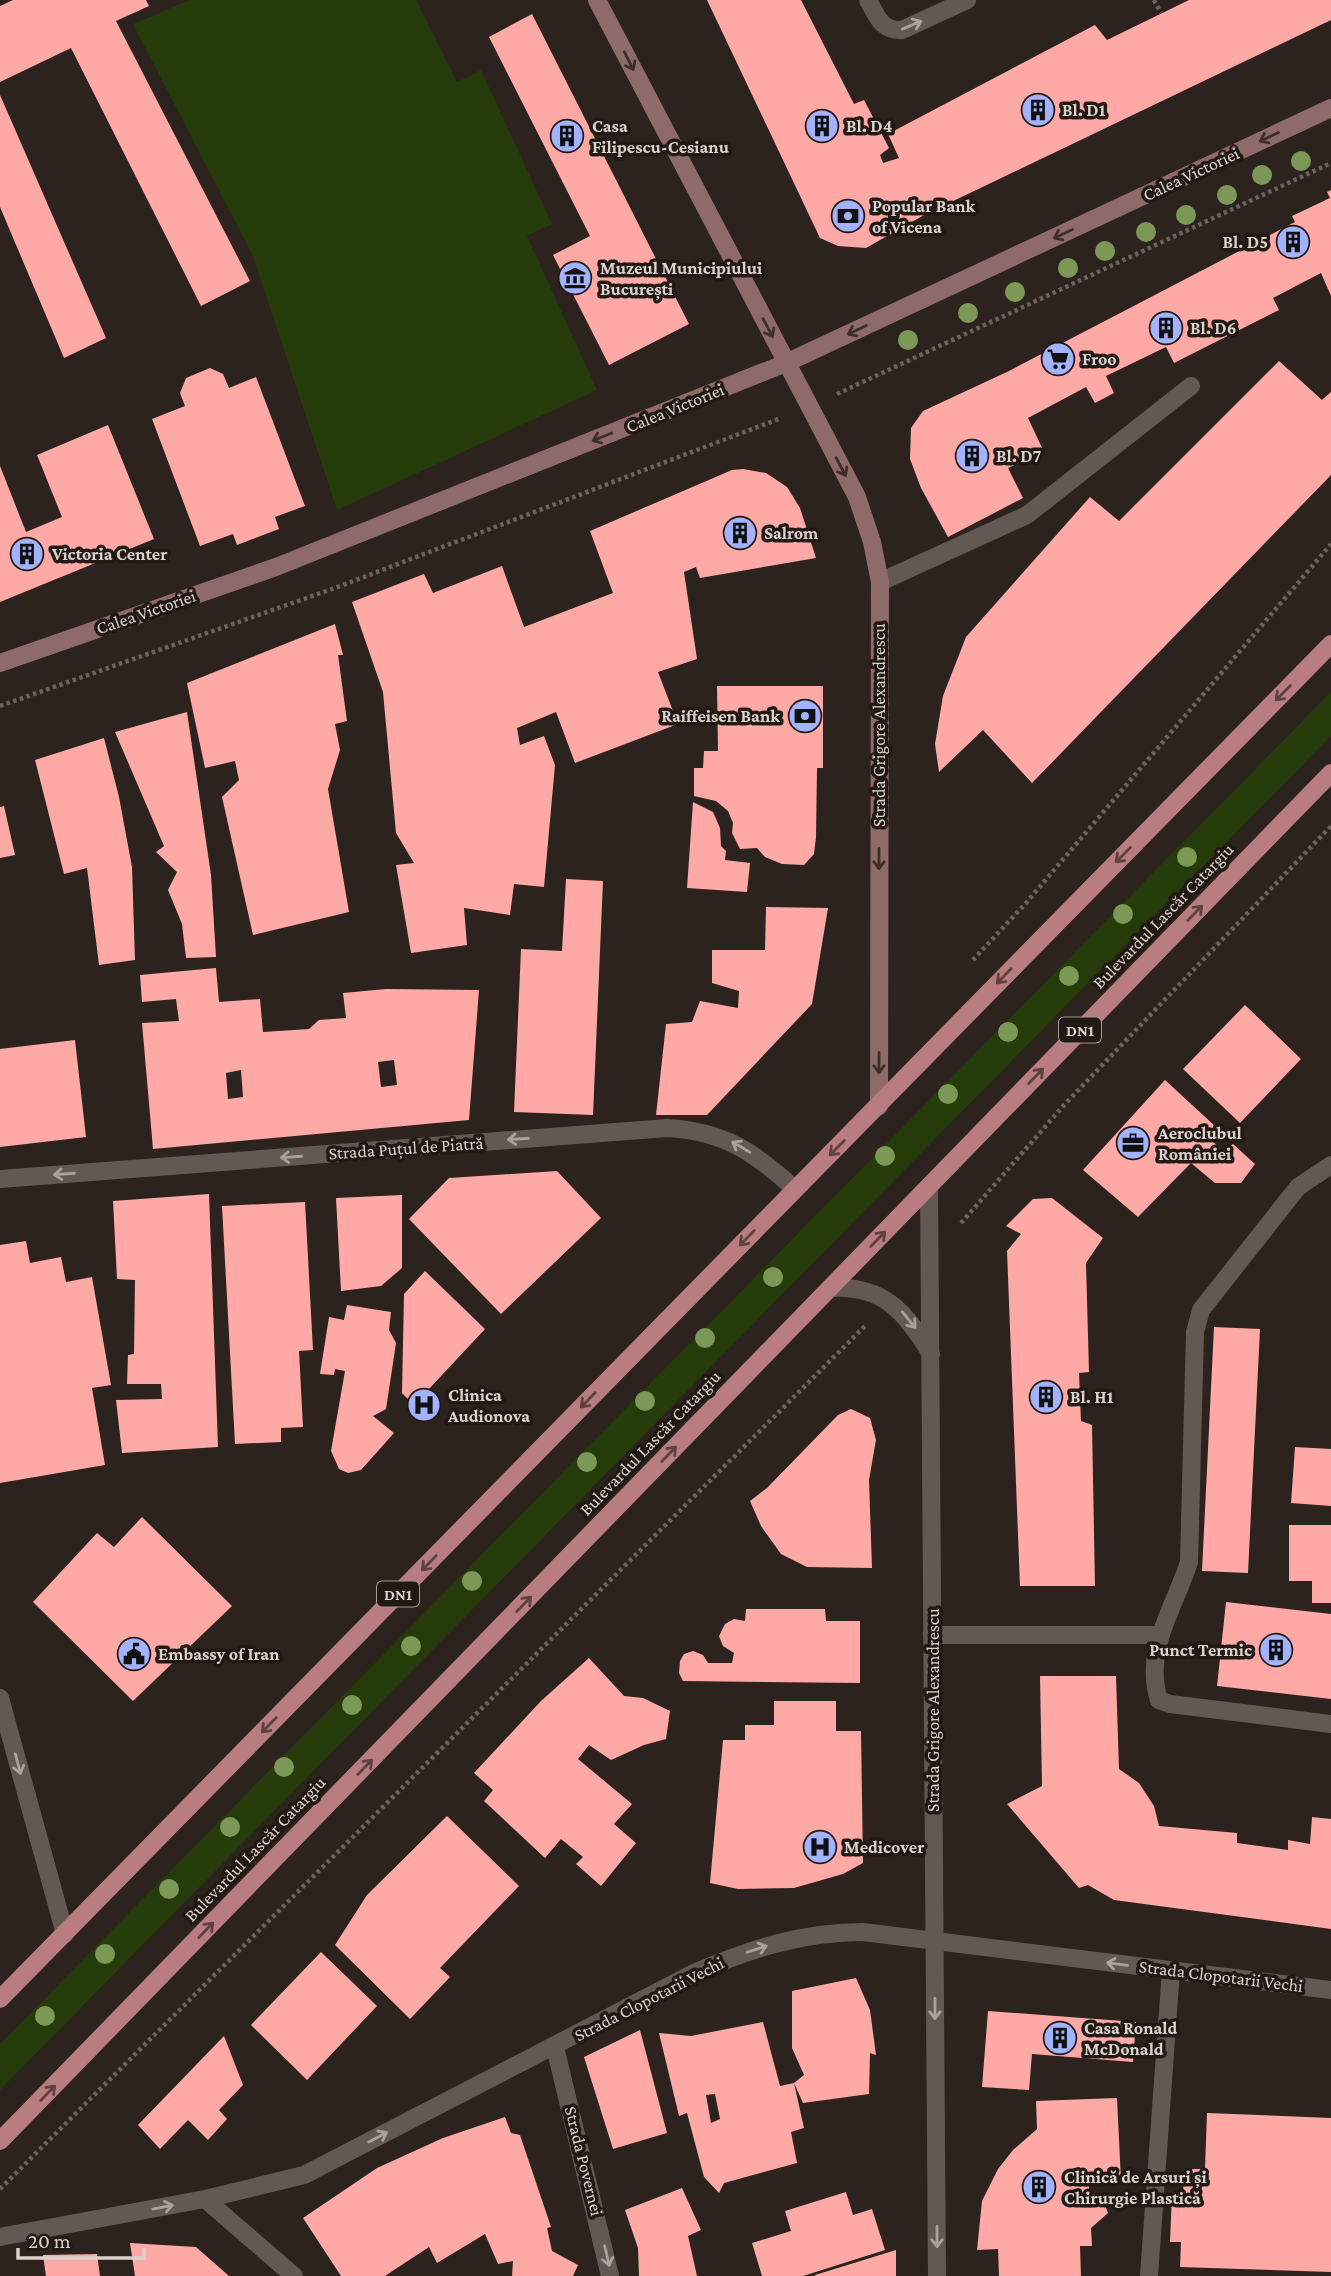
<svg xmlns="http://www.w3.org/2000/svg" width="1331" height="2276" viewBox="0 0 1331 2276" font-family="'Crimson Pro',serif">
<rect width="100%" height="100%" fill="#2c221e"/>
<path fill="#253c0a" d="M190,0H416L457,82L481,70L552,224L527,236L597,390L337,510L253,256L133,24Z
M1331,692V736L0,2090V2044Z"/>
<path fill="#ffa9a6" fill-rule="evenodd" d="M13,0H146L149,6L116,21L250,281L201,306L71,48L0,82V6Z
M707,0H801L854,104L864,100L889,148L880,155L883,163L899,158L888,134L1095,25L1107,40L1189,0H1331V20L926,214L866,248L838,246L820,238Z
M532,14L689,324L609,365L553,255L590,236L489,37Z
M0,95L106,338L64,358L0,207Z
M1331,190V296L1321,273L1273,298L1279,310L1174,363L1166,347L1106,376L1114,393L1095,403L1086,387L1028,418L1044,452L1008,468L1023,498L948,537L921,488L910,459L911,428L923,411L1009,371L1295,222L1292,216L1330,198L1327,192Z
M1279,361L1322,400L1331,392V475L1032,783L983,730L939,772L935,744L943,696L966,637L1090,497L1119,521Z
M210,368L223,374L229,388L256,377L305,506L275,517L279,529L237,545L233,534L200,546L152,419L185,406L180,393L186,378Z
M108,425L154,539L0,602V466L26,532L62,517L37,455Z
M743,469L766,473L787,487L800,508L816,558L700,578L696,567L684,572L697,659L658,672L678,724L575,763L556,712L517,728L520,745L544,736L555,765L544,887L514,884L510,915L464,908L467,945L411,953L396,865L414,863L396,833L383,692L352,602L424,574L433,593L502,566L524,627L613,593L590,531L732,470Z
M335,624L343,655H338L347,721L335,724L340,750L328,789L349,912L253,935L222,797L239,780L235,761L205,768L187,683Z
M717,686H823V768H817L816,837L814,854L804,865L782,864L765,857L757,848L740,849L732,833L733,823L728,811L716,801L694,796V768H703L704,751H718Z
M187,712L211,875L216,957L186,958L182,924L168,890L177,872L156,852L164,846L115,732Z
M104,738L119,797L132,867L135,960L99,965L87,868L64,874L35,760Z
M693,802L713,812L720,828L721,846L726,851L725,860L750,863L747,892L687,888Z
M4,806L15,855L0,858V807Z
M566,879L603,881L593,1115L514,1112L521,949L562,951Z
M766,907L828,908L812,1004L707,1115H656L666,1024L692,1022L700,1001L738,1008L739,991L712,983V950H765Z
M216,968L219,1002L260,999L263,1032L309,1029L319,1020L346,1018L343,993L386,989L479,990L469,1120L153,1149L142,1023L179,1021L176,999L142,1002L140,975ZM394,1060L397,1085L381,1087L378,1062ZM241,1070L243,1097L228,1099L226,1073Z
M1245,1005L1301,1059L1240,1123L1183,1069Z
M75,1040L86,1137L0,1147V1049Z
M1165,1080L1216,1127L1208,1137L1223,1151L1233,1144L1255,1164L1241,1183H1215L1191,1163L1138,1217L1083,1170Z
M557,1171L601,1218L501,1314L409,1219L449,1178Z
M209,1194L218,1447L122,1453L116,1400L162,1399L161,1384H127L128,1355L134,1354L135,1280L117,1279L113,1201Z
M402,1195V1268L381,1286L341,1291L336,1198Z
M1052,1198L1103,1238L1086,1263L1089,1372L1079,1373L1081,1421L1092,1425L1095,1586H1020L1007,1251L1021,1234L1006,1226L1033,1199Z
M305,1202L313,1350L299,1351L303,1427L281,1428V1442L235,1444L222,1206Z
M26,1241L30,1263L61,1257L66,1282L92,1277L111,1385L92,1388L105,1465L0,1483V1245Z
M425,1271L485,1329L414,1405L402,1393L404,1294Z
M347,1305L391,1312L389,1330L396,1343L386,1409L373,1416L394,1433L361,1470L348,1473L339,1469L331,1451L345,1371L335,1369L334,1375L320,1374L329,1317L344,1320Z
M1214,1327L1260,1329L1248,1573L1202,1571Z
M851,1409L870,1418L876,1440L869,1480L872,1568L807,1567L781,1554L761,1526L750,1501L767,1488L838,1415Z
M1295,1447L1331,1449V1506L1291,1503Z
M142,1517L232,1606L133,1701L33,1602L97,1533L114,1547Z
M1289,1525H1331V1603H1312V1581H1289Z
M1226,1602L1331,1614V1699L1217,1686Z
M746,1609H825L826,1621H860V1683L683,1681L679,1673L680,1661L684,1654L693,1651L703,1655L708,1663H732L734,1653L723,1646L719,1636L725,1624L734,1619L745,1621Z
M589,1658L624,1696L643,1698L670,1711L666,1739L644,1745L611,1760L589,1745L578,1759L632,1804L614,1824L636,1843L601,1886L576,1864L583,1857L561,1839L545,1858L484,1801L493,1790L474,1773L541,1701Z
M1040,1676H1116L1119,1769L1139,1783L1154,1806L1159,1826L1237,1833V1843L1288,1850V1840L1310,1844L1312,1817L1331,1819V1929L1114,1900L1088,1885L1079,1888L1007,1804L1042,1786Z
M774,1701H836V1731H861L863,1863L843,1874L794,1888L738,1889L710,1883L723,1740H745V1725H774Z
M447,1816L519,1886L440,1968L450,1977L410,2019L335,1945L367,1895Z
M321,1952L377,2006L307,2080L251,2025Z
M856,1978L870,2010L876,2055L870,2053L869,2094L803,2103L794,2083L804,2128L791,2132L797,2163L724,2183L719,2193L704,2177L687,2113L679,2116L659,2033L691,2036L763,2022L780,2086L794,2083L804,2075L792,2048V1991ZM715,2094L720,2119L711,2123L706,2095Z
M988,2011L1136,2022L1133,2062L1032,2054L1029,2090L982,2087Z
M640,2030L667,2133L613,2149L584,2057Z
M224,2036L243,2085L219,2110L227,2119L208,2140L188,2120L160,2149L138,2125Z
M1117,2098L1121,2180L1089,2182V2192L1103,2200L1108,2213L1091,2228L1092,2246H1080L1081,2276H999L998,2249L977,2250L982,2201L998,2169L1013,2150L1037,2129L1036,2101Z
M1207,2113L1331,2118V2272L1180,2267L1181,2242H1170L1172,2194H1183L1184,2169H1205Z
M505,2117L511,2133L520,2135L551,2227L547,2228L552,2251L578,2265L573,2276H512L513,2261L498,2264L485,2234L437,2263L429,2247L385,2276H341L303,2218L377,2168L443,2138Z
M682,2188L701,2230L688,2236L697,2276H639L638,2248L625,2210Z
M846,2192L853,2215L872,2209L885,2250L803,2276H762L752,2243L791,2231L785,2211Z
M130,2243L196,2247L229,2276H135Z
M896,2250V2276H815V2275Z
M97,2254L100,2276H46L43,2255Z"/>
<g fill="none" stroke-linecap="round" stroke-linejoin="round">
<path stroke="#6c635f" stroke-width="4.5" stroke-dasharray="3.5 3.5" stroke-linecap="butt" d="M1154,0L1161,13
M837,394L1331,163
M0,706L335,588L781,418
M973,960L1026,903L1331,544
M961,1223L1065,1104L1331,826
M0,2189L867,1324"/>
<path stroke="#645853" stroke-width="18" d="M868,0C877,16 881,31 902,30L967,0
M880,582L1027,515L1191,386
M1331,1165L1298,1187L1201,1310L1195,1332L1189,1562C1175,1607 1143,1649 1159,1700L1170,1704L1331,1724
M932,1635H1158
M1149,2276L1171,1970"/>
<path stroke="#645853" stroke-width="18" d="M0,1179L667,1128C724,1131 754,1152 795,1189
M929,1186L937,2276
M830,1288C883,1285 905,1311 931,1354
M0,1698L65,1934
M555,2047L610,2276
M205,2199L294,2276
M0,2237L205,2199L304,2175L694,1973C749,1949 803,1932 863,1932L1331,1990"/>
<path stroke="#8e6b6a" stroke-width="18" d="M597,0L857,497L872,542L880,582L879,1106
M0,663L276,567L786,363L1331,108"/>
<path stroke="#b97d81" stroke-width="18" d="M0,1999L1331,644
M0,2141L1331,773"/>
</g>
<g fill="#7c9856">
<circle cx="1301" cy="161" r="10"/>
<circle cx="1262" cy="175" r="10"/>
<circle cx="1227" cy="195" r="10"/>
<circle cx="1186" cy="215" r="10"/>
<circle cx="1146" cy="232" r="10"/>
<circle cx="1105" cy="251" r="10"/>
<circle cx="1068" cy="268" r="10"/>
<circle cx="1015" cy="292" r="10"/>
<circle cx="968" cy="313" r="10"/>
<circle cx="908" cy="340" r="10"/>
<circle cx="1187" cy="857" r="10"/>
<circle cx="1123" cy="914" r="10"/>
<circle cx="1069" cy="976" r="10"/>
<circle cx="1008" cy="1032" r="10"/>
<circle cx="948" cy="1094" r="10"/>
<circle cx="885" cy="1156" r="10"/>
<circle cx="773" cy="1277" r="10"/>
<circle cx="705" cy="1338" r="10"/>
<circle cx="645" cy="1401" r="10"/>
<circle cx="587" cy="1462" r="10"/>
<circle cx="472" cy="1581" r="10"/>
<circle cx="411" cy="1646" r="10"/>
<circle cx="352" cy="1705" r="10"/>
<circle cx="284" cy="1767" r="10"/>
<circle cx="230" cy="1827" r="10"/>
<circle cx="169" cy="1889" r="10"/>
<circle cx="105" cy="1954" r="10"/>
<circle cx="45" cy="2016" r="10"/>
</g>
<defs><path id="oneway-shaft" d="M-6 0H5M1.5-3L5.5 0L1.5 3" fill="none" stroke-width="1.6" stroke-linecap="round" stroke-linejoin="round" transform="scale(1.75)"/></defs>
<g stroke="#aba19d">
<use href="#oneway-shaft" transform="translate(912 25) rotate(-23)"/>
<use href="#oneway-shaft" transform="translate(518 1139) rotate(176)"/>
<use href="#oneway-shaft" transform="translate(741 1147) rotate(-149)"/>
<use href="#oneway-shaft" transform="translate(291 1157) rotate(176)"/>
<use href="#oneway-shaft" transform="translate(64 1174) rotate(176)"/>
<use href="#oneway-shaft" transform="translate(909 1320) rotate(51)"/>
<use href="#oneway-shaft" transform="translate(18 1764) rotate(75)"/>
<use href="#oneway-shaft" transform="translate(757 1949) rotate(-18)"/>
<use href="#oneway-shaft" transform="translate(1117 1964) rotate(-173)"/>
<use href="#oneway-shaft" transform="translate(935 2009) rotate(90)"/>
<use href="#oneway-shaft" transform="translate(378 2137) rotate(-28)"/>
<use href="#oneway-shaft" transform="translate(163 2207) rotate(-11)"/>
<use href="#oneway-shaft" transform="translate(937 2237) rotate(90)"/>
<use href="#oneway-shaft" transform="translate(607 2256) rotate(77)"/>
</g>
<g stroke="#3e2e2a">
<use href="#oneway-shaft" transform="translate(629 61) rotate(63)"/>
<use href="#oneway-shaft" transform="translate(1269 137) rotate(155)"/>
<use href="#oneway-shaft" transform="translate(1063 234) rotate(155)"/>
<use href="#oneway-shaft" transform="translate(768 328) rotate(62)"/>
<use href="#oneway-shaft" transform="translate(857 330) rotate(155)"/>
<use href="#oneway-shaft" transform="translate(602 437) rotate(158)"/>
<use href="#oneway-shaft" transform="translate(841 467) rotate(62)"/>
<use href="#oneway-shaft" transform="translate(879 859) rotate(90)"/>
<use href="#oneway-shaft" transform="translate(879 1063) rotate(90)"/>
</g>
<g stroke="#5f4140">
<use href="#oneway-shaft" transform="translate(1283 693) rotate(135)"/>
<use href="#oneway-shaft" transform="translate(1123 855) rotate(135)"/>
<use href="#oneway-shaft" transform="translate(1195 913) rotate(-46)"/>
<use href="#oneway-shaft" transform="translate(1004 976) rotate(134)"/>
<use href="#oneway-shaft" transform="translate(1036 1076) rotate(-46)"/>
<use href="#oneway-shaft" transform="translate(837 1148) rotate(135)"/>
<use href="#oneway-shaft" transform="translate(747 1238) rotate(134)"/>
<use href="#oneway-shaft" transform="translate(878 1239) rotate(-46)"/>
<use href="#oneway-shaft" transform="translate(588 1400) rotate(134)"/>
<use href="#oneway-shaft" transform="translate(669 1454) rotate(-46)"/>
<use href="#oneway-shaft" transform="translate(429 1563) rotate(134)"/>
<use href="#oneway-shaft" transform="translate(524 1604) rotate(-46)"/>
<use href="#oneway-shaft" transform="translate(269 1725) rotate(134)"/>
<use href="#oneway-shaft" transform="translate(365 1767) rotate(-46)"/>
<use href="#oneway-shaft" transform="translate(206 1930) rotate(-46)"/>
<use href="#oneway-shaft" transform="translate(48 2093) rotate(-46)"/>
</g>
<defs>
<symbol id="building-disc" viewBox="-11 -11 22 22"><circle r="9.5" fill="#a3b2fd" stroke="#231914"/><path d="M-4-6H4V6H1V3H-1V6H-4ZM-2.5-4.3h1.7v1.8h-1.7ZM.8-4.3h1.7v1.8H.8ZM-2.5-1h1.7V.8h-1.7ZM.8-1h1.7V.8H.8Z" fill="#111"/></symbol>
<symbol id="bank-disc" viewBox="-11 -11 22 22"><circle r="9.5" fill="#a3b2fd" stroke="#231914"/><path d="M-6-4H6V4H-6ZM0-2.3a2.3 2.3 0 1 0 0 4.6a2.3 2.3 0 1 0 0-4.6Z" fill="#111"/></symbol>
<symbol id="museum-disc" viewBox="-11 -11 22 22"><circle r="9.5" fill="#a3b2fd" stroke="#231914"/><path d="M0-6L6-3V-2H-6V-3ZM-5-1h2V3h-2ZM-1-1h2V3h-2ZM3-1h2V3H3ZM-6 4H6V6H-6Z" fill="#111"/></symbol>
<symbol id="supermarket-disc" viewBox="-11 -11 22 22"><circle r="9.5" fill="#a3b2fd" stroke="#231914"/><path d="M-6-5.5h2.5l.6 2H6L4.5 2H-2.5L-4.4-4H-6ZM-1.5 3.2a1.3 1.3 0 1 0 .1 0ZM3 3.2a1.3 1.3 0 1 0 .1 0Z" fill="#111"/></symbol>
<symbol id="office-disc" viewBox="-11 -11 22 22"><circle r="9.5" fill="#a3b2fd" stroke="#231914"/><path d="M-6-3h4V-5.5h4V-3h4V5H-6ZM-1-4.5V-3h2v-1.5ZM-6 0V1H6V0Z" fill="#111"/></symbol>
<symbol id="hospital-disc" viewBox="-11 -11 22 22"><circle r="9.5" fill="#a3b2fd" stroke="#231914"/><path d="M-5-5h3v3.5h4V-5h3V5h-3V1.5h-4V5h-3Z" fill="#111"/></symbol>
<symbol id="civic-disc" viewBox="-11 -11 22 22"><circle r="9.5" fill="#a3b2fd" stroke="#231914"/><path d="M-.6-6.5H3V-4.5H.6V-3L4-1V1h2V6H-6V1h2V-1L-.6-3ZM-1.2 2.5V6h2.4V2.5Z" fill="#111"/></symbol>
</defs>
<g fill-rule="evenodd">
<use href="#building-disc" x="1019" y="91" width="38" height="38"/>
<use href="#building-disc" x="803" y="107" width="38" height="38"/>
<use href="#building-disc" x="548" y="117" width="38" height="38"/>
<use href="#bank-disc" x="829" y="197" width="38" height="38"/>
<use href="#building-disc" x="1274" y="223" width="38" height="38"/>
<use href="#museum-disc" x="556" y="259" width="38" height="38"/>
<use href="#building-disc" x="1147" y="309" width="38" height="38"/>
<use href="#supermarket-disc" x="1039" y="340" width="38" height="38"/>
<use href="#building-disc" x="953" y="437" width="38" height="38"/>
<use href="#building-disc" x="721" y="514" width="38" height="38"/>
<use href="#building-disc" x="8" y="535" width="38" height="38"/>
<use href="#bank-disc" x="786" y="697" width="38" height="38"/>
<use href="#office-disc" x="1114" y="1124" width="38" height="38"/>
<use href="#building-disc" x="1027" y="1378" width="38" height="38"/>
<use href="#hospital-disc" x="405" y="1386" width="38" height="38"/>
<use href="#building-disc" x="1257" y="1631" width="38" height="38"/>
<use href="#civic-disc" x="115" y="1635" width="38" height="38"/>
<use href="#hospital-disc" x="801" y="1828" width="38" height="38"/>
<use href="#building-disc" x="1041" y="2019" width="38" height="38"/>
<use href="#building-disc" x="1020" y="2168" width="38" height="38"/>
</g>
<g text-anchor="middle" stroke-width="7" stroke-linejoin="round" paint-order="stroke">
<g fill="#231914" stroke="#a39a97" stroke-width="2">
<rect x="1059" y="1017.5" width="42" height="25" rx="5"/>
<rect x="377" y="1581.5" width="42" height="25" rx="5"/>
</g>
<g font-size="16" font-weight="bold" fill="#dad2cf">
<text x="1080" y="1036">DN1</text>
<text x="398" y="1600">DN1</text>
</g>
<g font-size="18" font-weight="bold" fill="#dad2cf" stroke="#231914" text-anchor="start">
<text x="1062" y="116">Bl. D1</text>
<text x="592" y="132">Casa<tspan x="592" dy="21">Filipescu-Cesianu</tspan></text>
<text x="846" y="132">Bl. D4</text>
<text x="872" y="212">Popular Bank<tspan x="872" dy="21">of Vicena</tspan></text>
<text x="1268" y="248" text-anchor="end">Bl. D5</text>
<text x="600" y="274">Muzeul Municipiului<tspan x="600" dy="21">București</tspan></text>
<text x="1190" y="334">Bl. D6</text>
<text x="1082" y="365">Froo</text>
<text x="996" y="462">Bl. D7</text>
<text x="764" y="539">Salrom</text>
<text x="52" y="560">Victoria Center</text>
<text x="780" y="722" text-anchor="end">Raiffeisen Bank</text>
<text x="1158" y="1139">Aeroclubul<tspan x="1158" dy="21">României</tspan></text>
<text x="448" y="1401">Clinica<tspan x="448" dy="21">Audionova</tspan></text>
<text x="1070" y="1403">Bl. H1</text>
<text x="1252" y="1656" text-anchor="end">Punct Termic</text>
<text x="158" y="1660">Embassy of Iran</text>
<text x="844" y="1853">Medicover</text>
<text x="1084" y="2034">Casa Ronald<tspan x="1084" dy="21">McDonald</tspan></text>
<text x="1064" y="2183">Clinică de Arsuri și<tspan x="1064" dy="21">Chirurgie Plastică</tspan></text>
</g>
<g font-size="18" fill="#dad2cf" stroke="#231914">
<text transform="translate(1191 174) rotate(-25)" y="6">Calea Victoriei</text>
<text transform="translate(675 408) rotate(-22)" y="6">Calea Victoriei</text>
<text transform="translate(146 612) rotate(-19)" y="6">Calea Victoriei</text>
<text transform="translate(879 725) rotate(-90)" y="6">Strada Grigore Alexandrescu</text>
<text transform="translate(1163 916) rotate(-46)" y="6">Bulevardul Lascăr Catargiu</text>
<text transform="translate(406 1148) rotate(-4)" y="6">Strada Puțul de Piatră</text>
<text transform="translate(650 1443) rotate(-46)" y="6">Bulevardul Lascăr Catargiu</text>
<text transform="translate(933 1710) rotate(-90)" y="6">Strada Grigore Alexandrescu</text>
<text transform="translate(255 1849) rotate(-46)" y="6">Bulevardul Lascăr Catargiu</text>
<text transform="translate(1221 1976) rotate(7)" y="6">Strada Clopotarii Vechi</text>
<text transform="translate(649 1999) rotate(-27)" y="6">Strada Clopotarii Vechi</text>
<text transform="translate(584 2161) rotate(76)" y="6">Strada Povernei</text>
</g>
</g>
<path d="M18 2248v10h126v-10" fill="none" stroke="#dad2cf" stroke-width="3.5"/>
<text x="28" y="2248" font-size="21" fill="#dad2cf" stroke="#231914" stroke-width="5" paint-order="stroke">20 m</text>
</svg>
